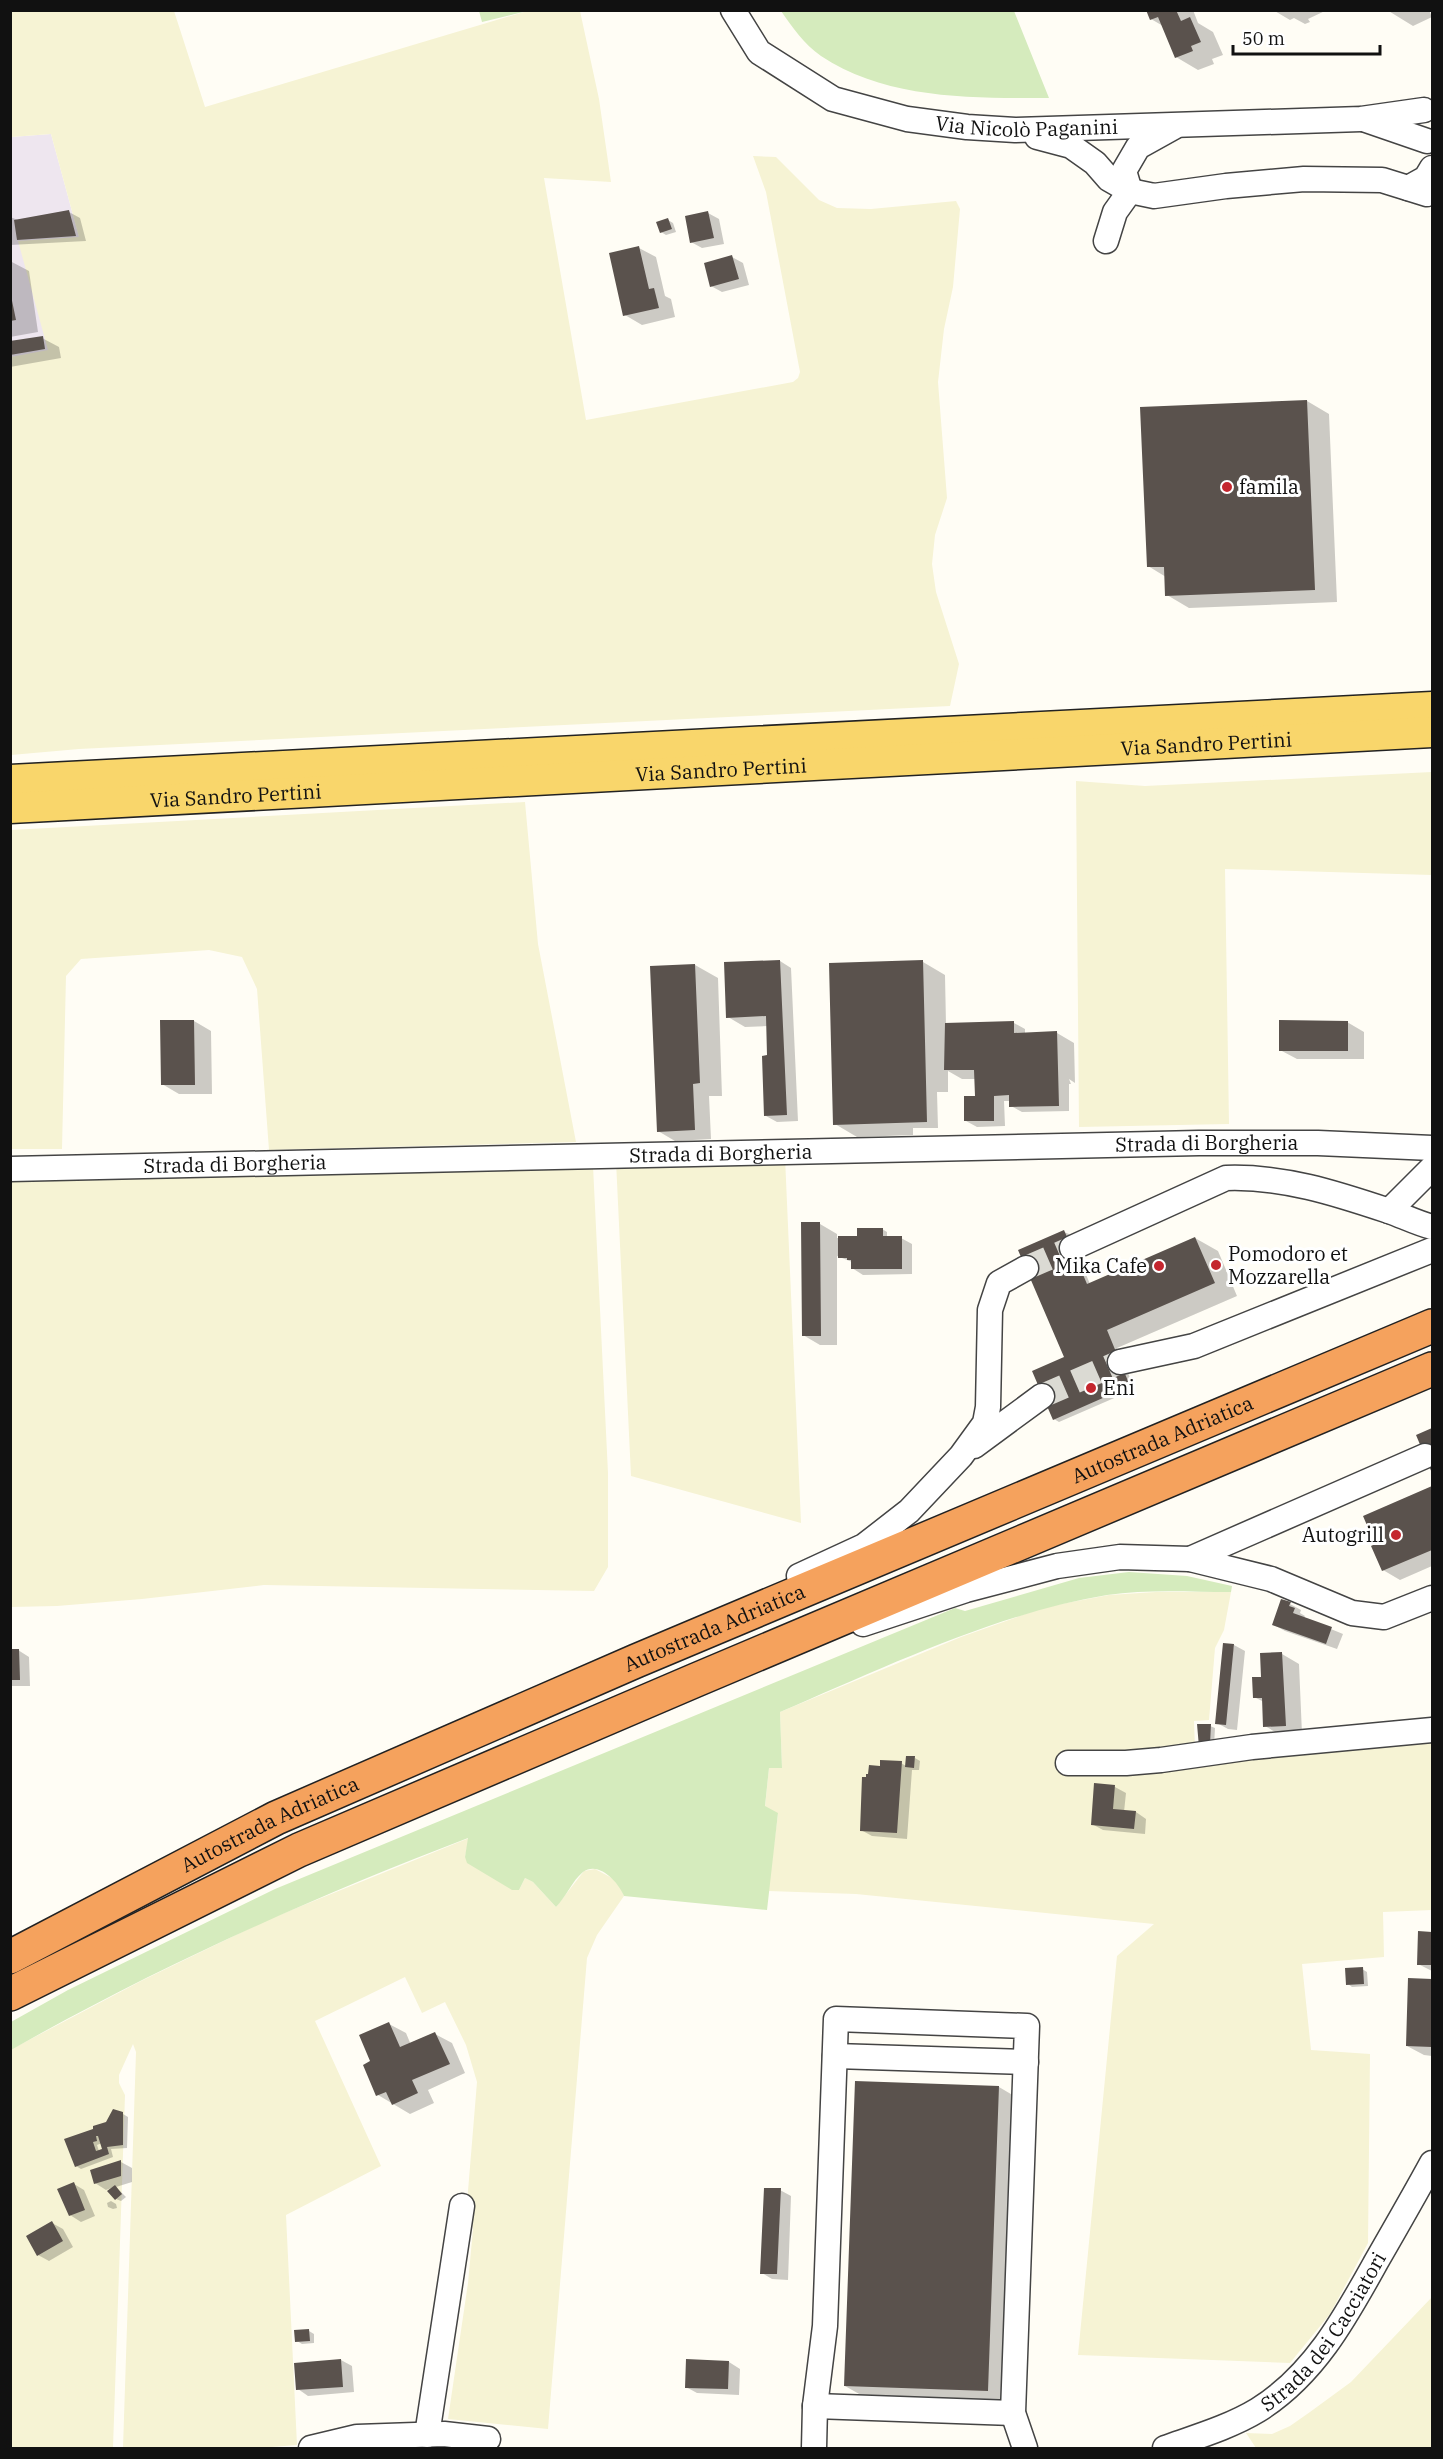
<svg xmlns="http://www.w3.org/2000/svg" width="1443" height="2459" viewBox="0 0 1443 2459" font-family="'IBM Plex Serif',serif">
<rect width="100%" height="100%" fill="#fffdf5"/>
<path fill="#eee6ef" d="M51,134L79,237L48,351L11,357V137Z"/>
<path fill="#f6f3d4" d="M11,11H174L205,107L527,11H580L599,99L611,182L544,178L586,420L793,382L798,378L800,372L766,192L753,156L776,157L819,200L837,208L871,209L956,201L960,209L953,287L944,329L938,382L947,498L935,535L932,564L936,592L959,664L950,706L79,749L11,755V357L48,350L18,241L79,237L51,134L11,137Z
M1432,772V875L1225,869L1229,1124L1079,1127L1076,781L1145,786Z
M525,802L538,944L576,1142L269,1150L257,989L242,957L209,950L81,959L66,976L62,1149H11V830Z
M785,1157L801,1523L631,1476L616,1161Z
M593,1166L608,1473V1567L594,1591L264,1585L142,1599L57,1606L11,1607L10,1179Z
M1156,1592H1231L1224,1630L1215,1648L1209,1720L1194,1721L1195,1749L1432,1739V1910L1383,1912L1384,1957L1302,1964L1311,2050L1370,2054L1368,2243L1330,2314L1290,2363L1078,2355L1117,1956L1154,1924L856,1894L768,1891L778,1814L765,1807L769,1768H782L780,1712L961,1637L1045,1607L1109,1595Z
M469,1838L465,1857L519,1890L525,1878L533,1882L556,1907L584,1871L595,1869L612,1878L620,1887L624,1896L597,1935L587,1958L548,2429L448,2419L468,2283L473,2229L467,2203L477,2082L466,2045L445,2002L422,2013L405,1977L315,2021L381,2166L286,2215L297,2445L259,2448H123L136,2052L133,2044L119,2075V2083L125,2095L113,2448H11L10,2050L141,1981L267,1920Z
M1432,2297V2448H1256L1246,2433L1272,2434L1290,2426L1310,2412L1351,2382Z"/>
<path fill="#d5ebbd" d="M479,11V10L527,11L482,22Z
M781,11H1014L1049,98C973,98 887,100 821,56C804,44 792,27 781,11Z
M1129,1572L1187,1576L1232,1586L1231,1592C1190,1592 1147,1589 1107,1595C997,1613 883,1668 780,1712L782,1768H769L765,1806L778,1813L767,1910L624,1896C619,1883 599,1860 583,1872C572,1881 566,1897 556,1907L533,1882L525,1878L519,1890H512L467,1863L465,1857L468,1838C311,1898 157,1967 11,2050V2022L68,1990L275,1889L955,1608L965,1611L1079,1578Z"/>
<path fill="#0003" fill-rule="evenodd" d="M1147,10H1193L1198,23L1213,32L1223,55L1212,59L1214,64L1198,70L1176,57L1163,26L1151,19Z
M1273,10H1327L1308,19L1310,22L1305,24L1294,18L1290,20Z
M1387,10H1429L1432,17L1413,26Z
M69,212L80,218L86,241L10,245V217L18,220Z
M708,213L719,219L724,244L702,248L691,242Z
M668,220L673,223L676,232L666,235L661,232Z
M639,248L656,257L665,296L671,299L675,317L642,325L625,315Z
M732,257L743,263L749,285L722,292L711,286Z
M10,261L29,271L38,332L10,337Z
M42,338L59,347L61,358L10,367V343Z
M1307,401L1329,414L1337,602L1189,608L1167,595L1166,577L1148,566Z
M780,961L791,968L798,1121L777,1122L766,1116L769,1057L768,1026L745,1027L728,1017L726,964Z
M923,962L945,975L946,1025L1014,1023L1025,1029V1034L1057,1033L1074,1043L1075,1083L1069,1079L1071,1084H1069V1111L1022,1112L1011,1106L1010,1101H1004L1005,1126L977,1127L966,1121L977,1098L976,1079H962L948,1071V1092H937L938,1128H913V1135L857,1137L835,1124Z
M695,965L718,978L722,1096H709L711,1139L675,1141L658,1131L652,967Z
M161,1021H194L211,1031L212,1094H179L162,1084Z
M1347,1022L1364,1032V1059H1297L1280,1050Z
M820,1224L837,1234V1238H863L882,1229L887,1232V1238H901L912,1244V1274L863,1275L852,1268V1262L837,1256V1345H820L803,1335Z
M1064,1232L1069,1234L1090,1284L1195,1238L1218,1251L1237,1296L1117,1348L1135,1389L1059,1422L1054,1419L1066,1358Z
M1432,1488V1566L1400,1580L1383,1570L1377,1545L1365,1516Z
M1290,1604L1301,1610L1300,1613L1305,1616L1304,1618L1343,1634L1337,1649L1285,1631L1274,1625Z
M1234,1645L1245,1651L1237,1730L1228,1729L1217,1723Z
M18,1650L29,1657L30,1686H10V1651Z
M1282,1654L1299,1664L1302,1734L1282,1736L1265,1726L1264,1702L1254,1697L1263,1678Z
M1210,1726L1215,1728L1214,1746L1205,1748Z
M915,1758L920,1761L919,1770H912L907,1839L872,1836L861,1830L881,1767L901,1763L906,1766Z
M1096,1785L1115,1787L1126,1793L1124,1812H1136L1146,1819L1145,1834L1103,1830L1092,1824Z
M1419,1933H1432V1971L1418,1964Z
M1362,1969L1367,1972L1368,1986L1352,1987L1348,1984Z
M1410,1980H1432V2056L1424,2055L1407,2046Z
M389,2024L406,2033L411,2045L435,2034L452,2043L465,2073L428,2090L434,2103L410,2114L378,2095L372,2062Z
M999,2087L1021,2100L1010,2403L868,2399L845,2386Z
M123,2114L128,2117L127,2148L111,2149L113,2157L81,2169L76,2166L66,2140L107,2124ZM102,2143L104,2150L99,2151L97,2145Z
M121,2162L132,2168V2182L116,2187L126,2197L121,2201L116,2199L114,2187L106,2190L95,2183L92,2171Z
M74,2184L84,2190L95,2216L81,2222L70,2215Z
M780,2190L791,2196L788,2280L772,2279L762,2273Z
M111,2201L116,2204L117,2208L113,2209L108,2207L107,2203Z
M52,2223L63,2229L73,2247L49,2261L38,2255Z
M309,2331L314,2334V2343L302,2344L297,2341Z
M341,2360L352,2366L354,2392L308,2396L298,2389Z
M729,2362L740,2369L739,2395L697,2393L686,2387Z"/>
<path fill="#5a524d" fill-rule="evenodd" d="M1146,10H1176L1181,21L1190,17L1201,42L1191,46L1193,51L1175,58L1158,17L1150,20Z
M69,210L76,236L17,240L14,220Z
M708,211L714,238L690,243L685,216Z
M668,218L672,229L660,233L656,222Z
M639,246L649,289L654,288L659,308L623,316L609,253Z
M732,255L739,279L710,287L704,263Z
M10,291L16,320L10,321Z
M43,336L45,349L10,355V341Z
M1307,400L1315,590L1165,596L1164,567H1147L1140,407Z
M780,960L787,1115L764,1116L762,1056L767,1055L766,1016L726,1018L724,962Z
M923,960L927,1122L833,1125L829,963Z
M695,964L700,1083L693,1084L695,1130L657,1132L650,966Z
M160,1020H194L195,1085H161Z
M1279,1020L1348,1021V1051H1279Z
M1014,1021V1033L1057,1031L1059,1106L1009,1107V1095L994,1096V1121H964V1096H975L974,1070H944L945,1023Z
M801,1222H820L821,1336H802Z
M857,1228H883V1236H902V1269H851V1260H847V1258H838V1236H857Z
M1064,1230L1087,1284L1195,1237L1215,1283L1107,1330L1130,1386L1053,1420L1032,1371L1064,1357L1018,1250Z
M1432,1428V1473L1416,1435Z
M1432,1486V1550L1382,1571L1371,1546L1375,1544L1363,1516Z
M1281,1599L1291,1602L1289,1606L1295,1608L1293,1613L1332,1627L1326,1644L1272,1625Z
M1223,1643L1234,1644L1226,1725L1215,1724Z
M10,1649H19L20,1680H10Z
M1282,1652L1286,1726L1263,1727L1262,1698H1253L1252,1677H1261L1260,1653Z
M1197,1724H1211L1210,1744L1199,1747Z
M906,1756H915L914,1768L905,1767Z
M880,1760L902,1761L897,1833L860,1831L862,1777H866V1774H868L869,1765L880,1766Z
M1094,1783L1115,1785L1113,1809L1136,1811L1134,1829L1091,1825Z
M1418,1931L1432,1932V1965H1417Z
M1363,1967L1364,1984L1346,1985L1345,1968Z
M1408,1978L1432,1979V2047L1406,2046Z
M389,2022L400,2047L435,2032L450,2064L412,2080L418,2093L392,2105L386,2092L376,2096L363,2065L370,2061L359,2035Z
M855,2081L999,2086L988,2391L844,2386Z
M113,2109L123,2112V2145L107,2147L109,2154L75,2167L64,2139L93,2129V2126L106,2122ZM96,2136H98L102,2149L96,2151L93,2142L97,2141Z
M121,2160V2176L94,2184L90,2170Z
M74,2182L85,2210L69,2216L57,2189Z
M115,2185L122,2194L115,2200L107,2191Z
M764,2188H781L777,2274H760Z
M52,2221L63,2241L37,2256L26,2236Z
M309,2329L310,2341L295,2342L294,2330Z
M341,2359L343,2387L296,2390L294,2363Z
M686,2359L729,2361L728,2389L685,2388Z"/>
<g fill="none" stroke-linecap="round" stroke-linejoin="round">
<path stroke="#dbdad3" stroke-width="24" stroke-dasharray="24 12" stroke-linecap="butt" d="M1026,1268L1072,1248
M1042,1396L1120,1362"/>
<defs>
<g id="minor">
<path id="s1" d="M733,10L759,52L833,99L907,119L967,127L1015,130L1361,119L1424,110"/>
<path d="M1366,120L1427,141"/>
<path d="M1037,137L1071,146L1095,163L1109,179L1130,191L1154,196L1226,186L1304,179L1382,180L1427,194L1432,192"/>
<path d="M1408,188L1426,178L1432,168"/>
<path d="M1130,191L1124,171L1138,147L1174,127"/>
<path d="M1106,241L1115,212L1130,191"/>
<path id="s2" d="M10,1169L1199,1143H1318L1432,1148"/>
<path d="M1389,1211L1432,1168"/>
<path d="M1072,1248L1226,1178C1283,1176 1335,1193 1389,1211C1403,1216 1417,1223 1432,1227"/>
<path d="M1120,1362L1194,1346L1432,1250"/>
<path d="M974,1446L1042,1396"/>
<path d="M1190,1559L1425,1456"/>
<path d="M799,1576L864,1546L909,1511L961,1456L985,1423L988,1407L990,1310L999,1283L1026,1268"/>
<path d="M863,1624L966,1590L1057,1566L1120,1557L1190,1559L1271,1579L1352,1613L1384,1617L1432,1598"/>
<path d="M1068,1763H1126L1161,1760L1252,1747L1432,1730"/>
<path d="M835,2056L1026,2062"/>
<path d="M815,2406L1013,2413"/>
<path d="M427,2435L462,2206"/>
<path d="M311,2448L357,2437L444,2434L488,2439"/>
<path d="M814,2448L815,2406L825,2326L836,2019L1027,2026L1013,2413L1025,2448"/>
<path id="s3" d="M1165,2448C1196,2437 1230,2427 1258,2410C1314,2375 1345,2318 1376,2262C1395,2229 1414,2196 1432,2163"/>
</g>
<g id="major">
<path d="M10,780L1432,707"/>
<path id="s4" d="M10,808L1432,732"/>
</g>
<g id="highway">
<path id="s5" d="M10,1957L276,1818L636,1661L1432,1326"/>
<path d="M10,1994L299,1850L696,1680L1432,1369"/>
</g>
</defs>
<use href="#minor" stroke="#444" stroke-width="27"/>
<use href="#major" stroke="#222" stroke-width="33"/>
<use href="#highway" stroke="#222" stroke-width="36"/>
<use href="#minor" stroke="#fff" stroke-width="24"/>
<use href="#major" stroke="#f9d66b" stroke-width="30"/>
<use href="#highway" stroke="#f5a25d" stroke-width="33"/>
</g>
<g fill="#c4262e" stroke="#fff" stroke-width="2">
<circle cx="1227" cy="487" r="6"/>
<circle cx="1216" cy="1265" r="6"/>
<circle cx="1159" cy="1266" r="6"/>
<circle cx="1091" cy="1388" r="6"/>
<circle cx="1396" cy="1535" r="6"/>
</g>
<g text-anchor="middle" stroke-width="6" stroke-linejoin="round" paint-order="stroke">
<g font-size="20" fill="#111" stroke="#fff">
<text dy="7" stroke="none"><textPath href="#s1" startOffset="334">Via Nicolò Paganini</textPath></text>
<text dy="7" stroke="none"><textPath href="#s4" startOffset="1198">Via Sandro Pertini</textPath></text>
<text dy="7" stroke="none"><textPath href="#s4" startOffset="712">Via Sandro Pertini</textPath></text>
<text dy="7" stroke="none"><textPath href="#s4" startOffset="226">Via Sandro Pertini</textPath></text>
<text dy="7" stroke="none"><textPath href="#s2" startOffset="1197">Strada di Borgheria</textPath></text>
<text dy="7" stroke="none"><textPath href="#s2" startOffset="711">Strada di Borgheria</textPath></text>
<text dy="7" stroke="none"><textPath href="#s2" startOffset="225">Strada di Borgheria</textPath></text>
<text dy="7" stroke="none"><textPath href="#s5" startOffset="1264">Autostrada Adriatica</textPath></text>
<text dy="7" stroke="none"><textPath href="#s5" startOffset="778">Autostrada Adriatica</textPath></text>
<text dy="7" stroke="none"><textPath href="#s5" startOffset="292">Autostrada Adriatica</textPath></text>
<text dy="7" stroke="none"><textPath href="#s3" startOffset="204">Strada dei Cacciatori</textPath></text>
</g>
<g font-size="20" fill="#111" stroke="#fff" text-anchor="start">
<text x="1239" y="494">famila</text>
<text x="1228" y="1261">Pomodoro et<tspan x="1228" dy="23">Mozzarella</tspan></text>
<text x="1147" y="1273" text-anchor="end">Mika Cafe</text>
<text x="1103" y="1395">Eni</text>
<text x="1384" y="1542" text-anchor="end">Autogrill</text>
</g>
</g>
<rect width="1443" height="2459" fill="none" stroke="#111111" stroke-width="24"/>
<path d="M1233 45v9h147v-9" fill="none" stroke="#111111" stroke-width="3"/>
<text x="1242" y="45" font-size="18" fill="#111111" stroke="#ffffff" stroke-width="4.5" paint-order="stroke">50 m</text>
</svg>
